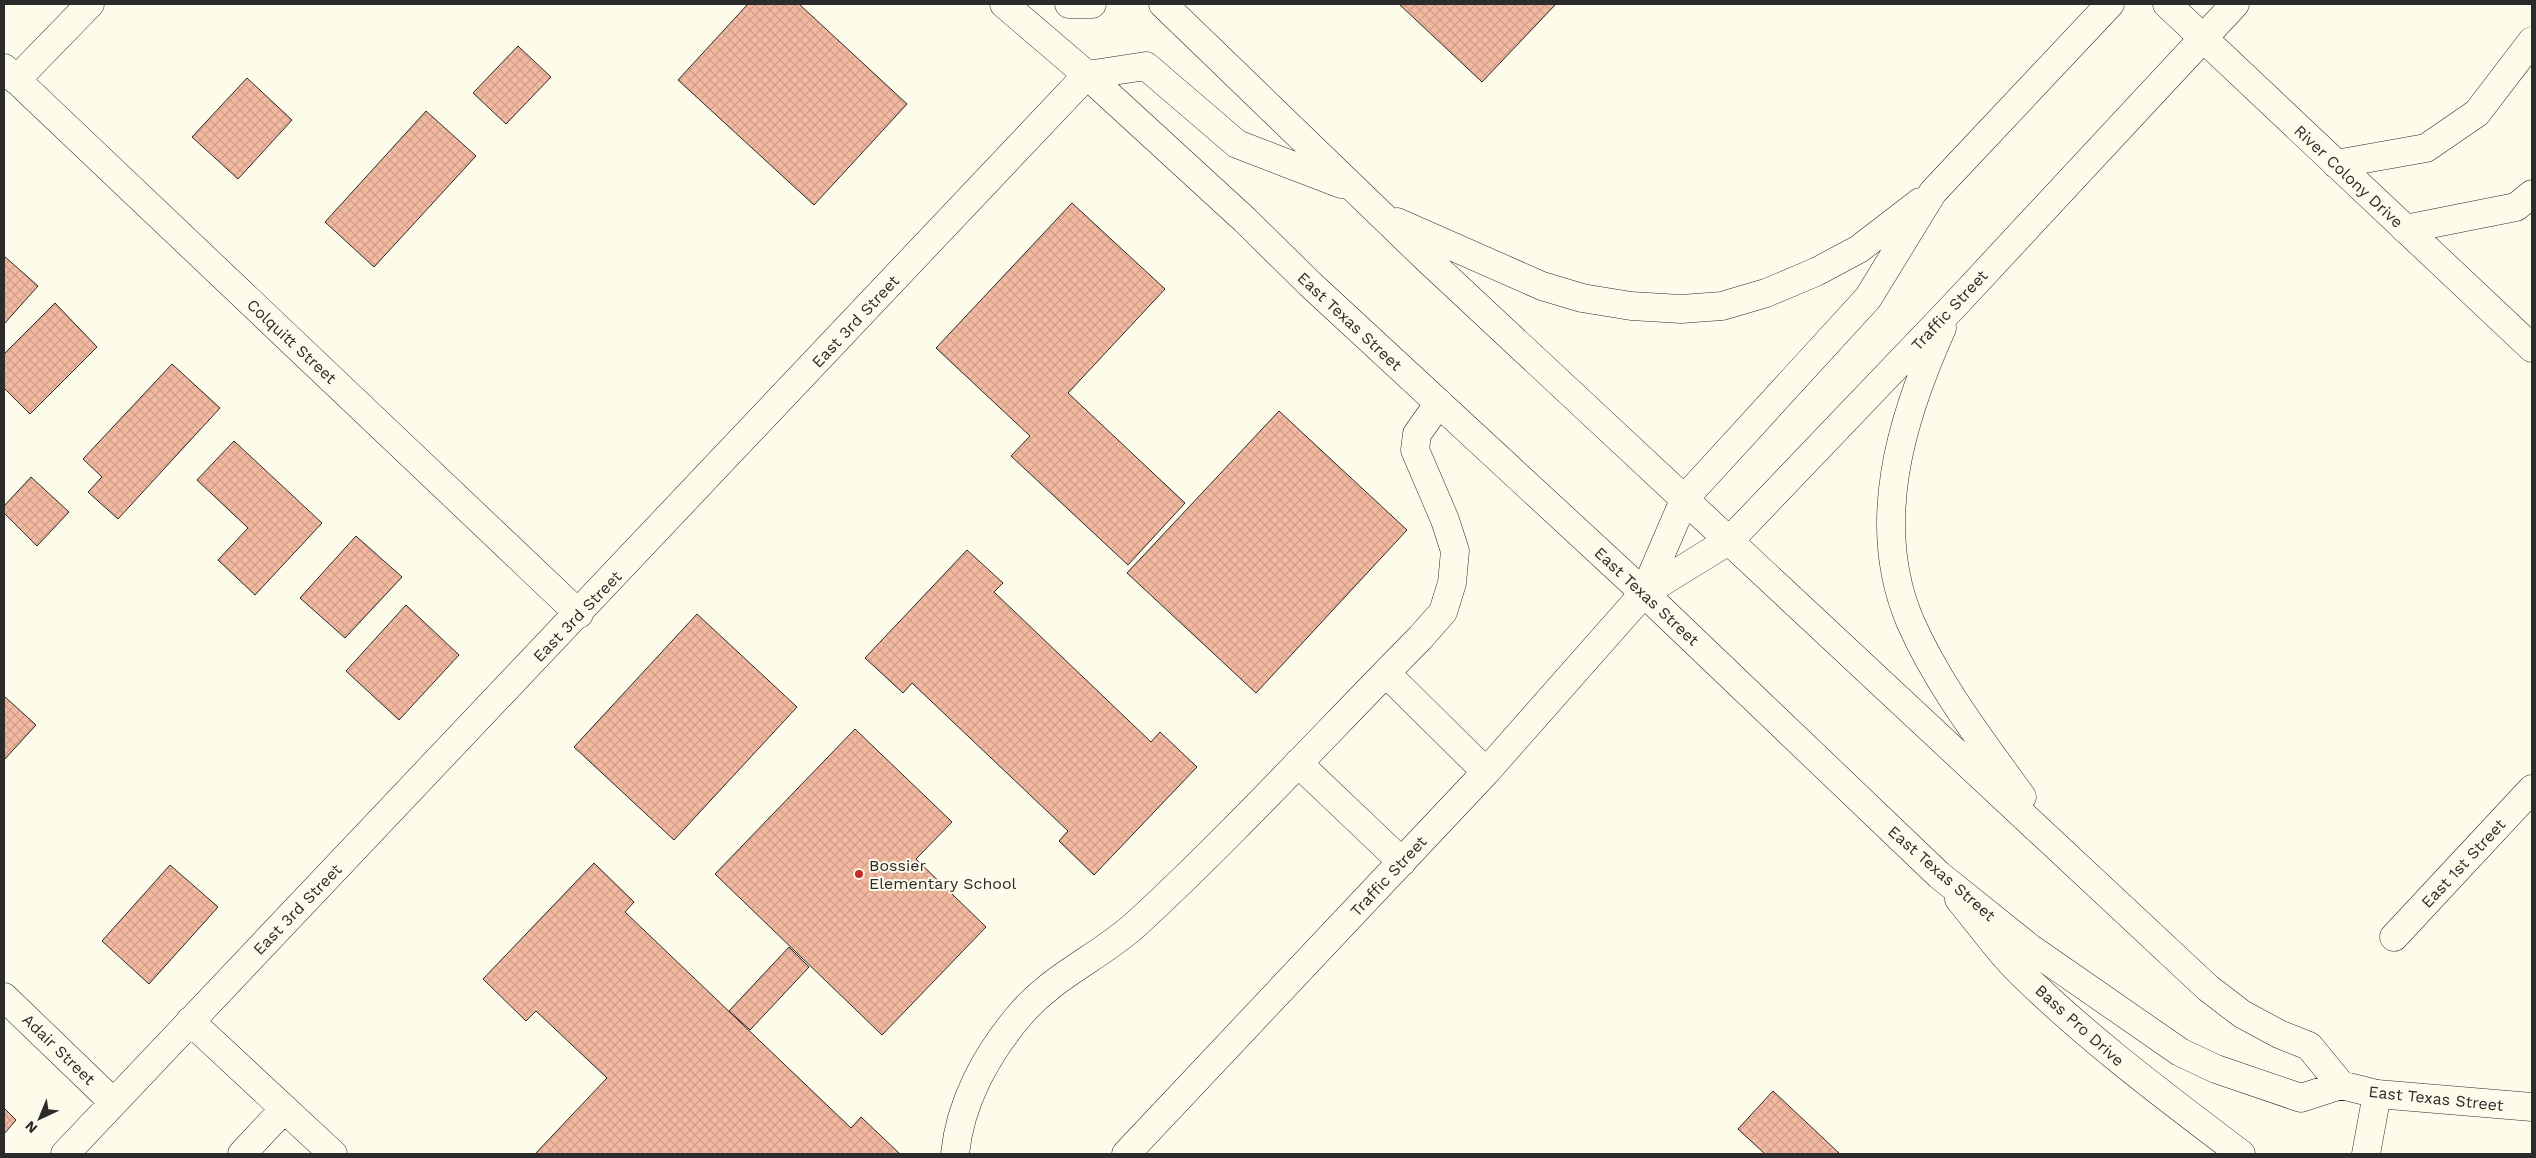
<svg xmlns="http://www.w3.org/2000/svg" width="2536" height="1158" viewBox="0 0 2536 1158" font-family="'Work Sans',sans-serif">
<defs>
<pattern id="building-cross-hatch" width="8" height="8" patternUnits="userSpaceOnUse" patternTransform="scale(1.25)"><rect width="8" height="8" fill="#f2b8a0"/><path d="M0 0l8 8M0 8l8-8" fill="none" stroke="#d09e8a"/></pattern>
</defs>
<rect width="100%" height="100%" fill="#fdfbea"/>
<path fill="url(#building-cross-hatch)" stroke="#2b2b2b" d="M748,4H799L907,104L814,205L678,80Z
M1399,4H1556L1482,82Z
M518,46L551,77L506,124L473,93Z
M247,78L292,120L238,179L192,137Z
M426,111L476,156L374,267L325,222Z
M1072,203L1165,289L1068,393L1185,503L1128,565L1011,456L1030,436L936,348Z
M4,256L38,286L4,324Z
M55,303L97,347L30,414L4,388V354Z
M172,364L220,408L118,519L88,492L102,477L83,459Z
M1279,411L1407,530L1256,693L1127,573Z
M234,441L322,523L255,595L218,560L248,528L197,480Z
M31,477L69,512L37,546L4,513V506Z
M356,536L402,577L345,638L300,598Z
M967,550L1003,583L994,592L1151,742L1160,732L1197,767L1094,875L1059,841L1068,831L912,683L903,693L865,658Z
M406,605L459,655L399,720L346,671Z
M697,614L797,707L674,840L574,747Z
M4,696L36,725L4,760Z
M855,729L952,822L916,859L986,927L882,1035L715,874Z
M594,863L634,902L625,912L851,1128L861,1117L900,1154H535L607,1078L536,1011L526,1021L483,979Z
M170,865L218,907L149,984L102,941Z
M789,947L809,967L750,1030L729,1011Z
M1773,1091L1840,1154H1765L1738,1129Z
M4,1108L16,1120L4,1134Z"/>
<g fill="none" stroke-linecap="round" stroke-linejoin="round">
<defs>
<path id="minor" d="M2167,4L2532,348
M4,68L579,614
M16,80L90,4
M2336,164L2426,148L2477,113L2532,41
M2405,229L2516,207L2532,194
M1386,673L1486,772
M1298,763L1402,862
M1959,899C1978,922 1995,946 2015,967C2084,1036 2163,1095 2241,1154
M2394,937L2532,789
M4,997L113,1102
M190,1021L333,1154
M65,1154L1087,75
M242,1154L284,1109
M955,1154C960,1103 986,1055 1019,1016C1051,977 1098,958 1135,925C1234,834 1325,734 1420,638L1443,612L1452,583L1455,551L1445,520L1415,450L1417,434L1439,403
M1126,1154L1486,772L1644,593
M2366,1154L2377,1094"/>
<path id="major" d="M1004,4L1087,75L1245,220L1310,284L1644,593L1939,875L2030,948L2180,1052L2216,1069L2301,1098L2341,1085L2377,1094L2532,1107
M1069,4H1092
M1163,4L1426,258L2208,988L2242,1014L2279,1034L2309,1046L2341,1085
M1087,75L1146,66L1237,144L1341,184
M1397,222L1542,286L1582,298L1631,306L1681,309L1722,306L1766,293L1816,272L1859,249L1920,202
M1942,328C1901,419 1869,524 1910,621C1938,685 1981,740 2022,797
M1644,593L1730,540L1951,309L2235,4
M1644,593L1685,498L1868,298L1933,192L2110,4"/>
</defs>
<use href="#minor" stroke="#2b2b2b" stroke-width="29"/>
<use href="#major" stroke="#2b2b2b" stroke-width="29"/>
<use href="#minor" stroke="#fdfbea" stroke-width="28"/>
<use href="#major" stroke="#fdfbea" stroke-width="28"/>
</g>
<circle fill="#c62828" stroke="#fdfbea" stroke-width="2" cx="859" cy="874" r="5"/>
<g text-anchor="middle" stroke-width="4" stroke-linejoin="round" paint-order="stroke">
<g font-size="16" fill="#2b2b2b" stroke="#fdfbea">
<text transform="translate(2349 176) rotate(43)" y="6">River Colony Drive</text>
<text transform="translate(1949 310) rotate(-47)" y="6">Traffic Street</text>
<text transform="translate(855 321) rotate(-47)" y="6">East 3rd Street</text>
<text transform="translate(1350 321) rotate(43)" y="6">East Texas Street</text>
<text transform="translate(292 341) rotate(43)" y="6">Colquitt Street</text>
<text transform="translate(1647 596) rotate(43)" y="6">East Texas Street</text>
<text transform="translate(577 616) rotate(-46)" y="6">East 3rd Street</text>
<text transform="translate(2463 863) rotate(-47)" y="6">East 1st Street</text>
<text transform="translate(1942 873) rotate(41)" y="6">East Texas Street</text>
<text transform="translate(1388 876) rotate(-47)" y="6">Traffic Street</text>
<text transform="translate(297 909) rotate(-46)" y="6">East 3rd Street</text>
<text transform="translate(2080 1025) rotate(42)" y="6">Bass Pro Drive</text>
<text transform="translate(59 1049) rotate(44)" y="6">Adair Street</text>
<text transform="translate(2436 1098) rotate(6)" y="6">East Texas Street</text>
</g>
<g font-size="16" fill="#2b2b2b" stroke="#fdfbea" text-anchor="start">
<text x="869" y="871">Bossier<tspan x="869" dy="18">Elementary School</tspan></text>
</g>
</g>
<rect width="2536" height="1158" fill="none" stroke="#2b2b2b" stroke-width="10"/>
<g transform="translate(40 1118) rotate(224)" stroke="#fdfbea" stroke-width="4" paint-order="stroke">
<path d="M0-4L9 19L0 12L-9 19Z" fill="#2b2b2b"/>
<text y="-8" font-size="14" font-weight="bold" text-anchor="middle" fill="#2b2b2b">N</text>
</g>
</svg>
